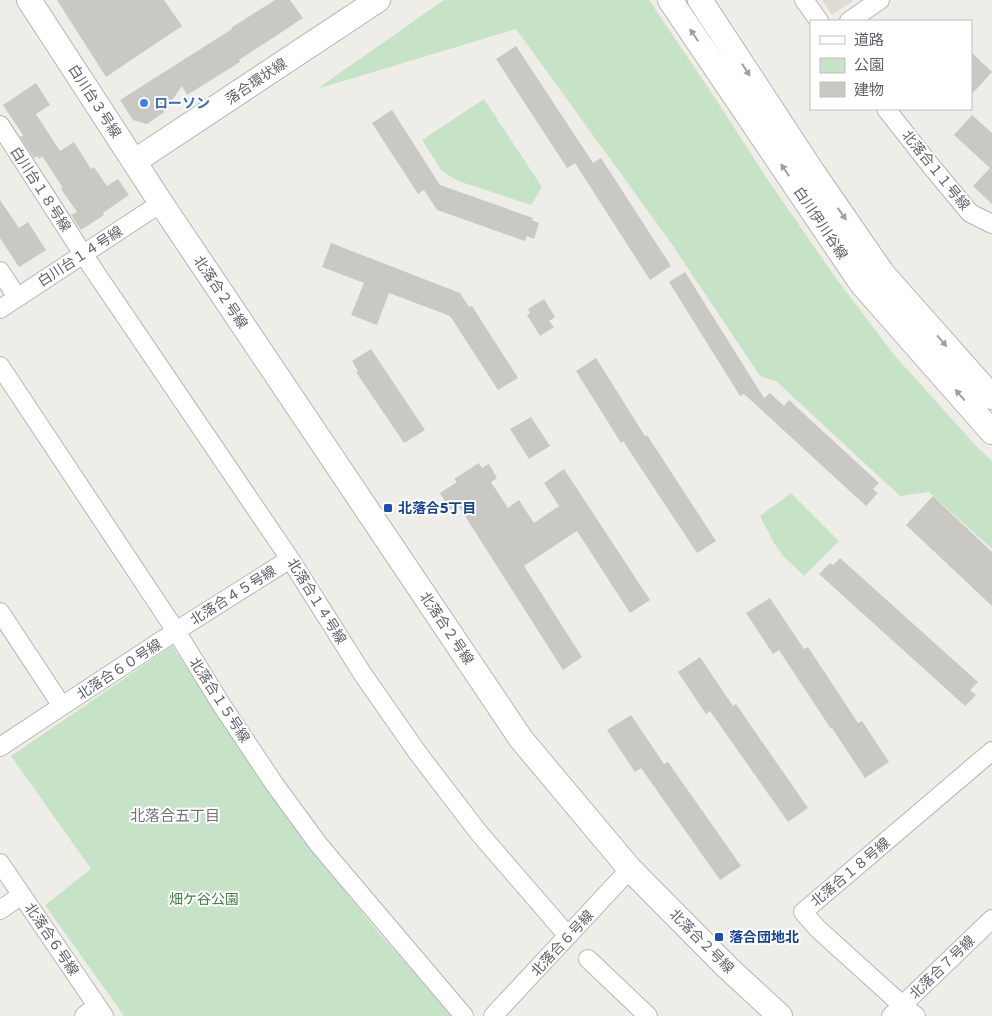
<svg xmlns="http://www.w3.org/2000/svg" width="992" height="1016" viewBox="0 0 992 1016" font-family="Montserrat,'Noto Sans JP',sans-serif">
<rect width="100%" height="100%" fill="#efede7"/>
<path fill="#dedcd5" d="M822,0H854L832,15Z"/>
<path fill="#c7e3c7" d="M444,0H649L715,98L768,180L835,277L895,356L979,449L992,461V549L929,492L900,496L777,382L760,376L671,243L516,29L317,89Z
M484,99L542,187L531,205L458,181L442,171L422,140Z
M791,493L839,541L804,576L783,556L774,543L760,516Z
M172,646L250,759L304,840L378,932L453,1016H124L45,905L91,869L11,756Z"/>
<path fill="#cac8c3" d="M57,0H164L182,26L106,77Z
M275,0H290L303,18L239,60L240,62L187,95L182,86L163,113L147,124L133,120L120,100L232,29L231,28Z
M516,46L593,163L601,158L671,266L650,280L575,163L567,168L496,59Z
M971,52L992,72L971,95Z
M36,83L50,105L36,114L60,151L74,142L91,169L94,167L107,186L118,179L129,195L103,213L104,215L81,230L71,215L77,212L61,189L63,188L42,156L39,159L37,156L34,158L20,137L23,135L3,105Z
M392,110L440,185L533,218L532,220L539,223L534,239L527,236L525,241L437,210L424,190L418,194L372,123Z
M972,115L992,133V204L973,186L990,168L954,135Z
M0,200L19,228L28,222L46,250L19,267L0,238Z
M331,243L460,293L469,307L472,306L518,378L498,390L450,316L389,293L377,325L351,315L364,283L322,267Z
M685,272L764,398L770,393L784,406L789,400L879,483L873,489L878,493L866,506L744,394L740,396L669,282Z
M544,299L555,317L549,321L554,327L540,336L527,315L530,313L528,309Z
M371,349L425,430L404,443L356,372L358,371L352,361Z
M596,358L645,436L647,435L716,541L697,553L623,441L621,443L576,371Z
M531,417L550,446L529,459L510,429Z
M479,463L482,468L489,464L497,478L491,482L508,508L519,500L534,523L559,506L544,483L564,469L650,600L630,613L577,531L524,566L582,657L563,670L458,505L450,510L440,493L457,482L454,479Z
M933,496L992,552V606L906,525Z
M840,558L978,682L970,690L976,695L965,706L819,574L830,563L833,565Z
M770,598L804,649L808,647L858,723L862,721L889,762L865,778L832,728L831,729L779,650L773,654L746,613Z
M700,657L733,706L736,704L808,808L788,822L710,711L706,714L678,672Z
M631,715L664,764L668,762L741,866L720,880L641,768L635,772L607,730Z"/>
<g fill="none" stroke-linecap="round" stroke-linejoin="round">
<defs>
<path id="street" d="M804,0L819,21
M849,21L880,0
M886,109L931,166L970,213L992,224
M0,125L83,254L290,559L362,673L417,752L479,833L568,936
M0,271L17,297
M0,309L161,203
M0,366L176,631L221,704L275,785L319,845L464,1016
M0,612L62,706L0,747
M62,706L176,631L290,559
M0,863L104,1016
M0,910L22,895
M588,959L648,1016
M84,1016L97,1006
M493,1016L630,869
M891,1016L992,919
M916,1016L902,1005L818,929L803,912L992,751"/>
<path id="secondary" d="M29,0L161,203L521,739L630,869L728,968L780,1016
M670,0L861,283L992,432
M700,0L814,174L883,274L992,397
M135,161L378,0"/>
</defs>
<use href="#street" stroke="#b4b6ba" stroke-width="20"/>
<use href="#secondary" stroke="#b3b5b9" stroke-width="26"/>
<use href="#street" stroke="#fff" stroke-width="18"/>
<use href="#secondary" stroke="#fff" stroke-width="24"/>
</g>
<defs><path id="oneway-solid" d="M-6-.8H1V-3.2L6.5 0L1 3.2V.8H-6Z" transform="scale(1.25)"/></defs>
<g fill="#9ea0a3">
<use href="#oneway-solid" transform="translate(694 35) rotate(-124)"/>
<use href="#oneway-solid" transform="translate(746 70) rotate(57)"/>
<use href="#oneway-solid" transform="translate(785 170) rotate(-124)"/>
<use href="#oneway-solid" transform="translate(842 214) rotate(55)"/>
<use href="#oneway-solid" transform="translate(942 341) rotate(49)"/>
<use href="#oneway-solid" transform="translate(960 395) rotate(-131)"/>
</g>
<circle fill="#3f7fe0" stroke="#fff" stroke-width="2" cx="144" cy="103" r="5"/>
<g fill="#1a4fb4" stroke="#fff" stroke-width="2">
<rect x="383" y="503" width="10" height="10" rx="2.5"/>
<rect x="714" y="932" width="10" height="10" rx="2.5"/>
</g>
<g text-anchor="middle" stroke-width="4" stroke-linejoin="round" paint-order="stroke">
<g font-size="14" fill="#5e6165" stroke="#fff">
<text transform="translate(256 81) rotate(-34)" y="5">落合環状線</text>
<text transform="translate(95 101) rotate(57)" y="5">白川台３号線</text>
<text transform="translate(936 170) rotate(51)" y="5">北落合１１号線</text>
<text transform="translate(41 189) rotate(57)" y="5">白川台１８号線</text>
<text transform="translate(821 223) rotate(56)" y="5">白川伊川谷線</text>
<text transform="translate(80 256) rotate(-33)" y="5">白川台１４号線</text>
<text transform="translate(221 292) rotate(56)" y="5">北落合２号線</text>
<text transform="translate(233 595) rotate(-32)" y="5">北落合４５号線</text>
<text transform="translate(317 601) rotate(58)" y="5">北落合１４号線</text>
<text transform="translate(447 628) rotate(56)" y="5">北落合２号線</text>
<text transform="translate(119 669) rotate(-33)" y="5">北落合６０号線</text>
<text transform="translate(220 700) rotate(57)" y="5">北落合１５号線</text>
<text transform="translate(850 872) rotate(-40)" y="5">北落合１８号線</text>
<text transform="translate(52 939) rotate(56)" y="5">北落合６号線</text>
<text transform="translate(702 941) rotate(45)" y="5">北落合２号線</text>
<text transform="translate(562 943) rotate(-47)" y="5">北落合６号線</text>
<text transform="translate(942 967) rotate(-44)" y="5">北落合７号線</text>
</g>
<g font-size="14" font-weight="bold" fill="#366cbe" stroke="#fff" text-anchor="start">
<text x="154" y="108">ローソン</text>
</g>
<g font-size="14" font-weight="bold" fill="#164399" stroke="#fff" text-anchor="start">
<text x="398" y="513">北落合5丁目</text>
<text x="729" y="942">落合団地北</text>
</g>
<g font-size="14" fill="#418245" stroke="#fff">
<text x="204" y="904">畑ケ谷公園</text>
</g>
<g font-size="15" fill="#707377" stroke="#fff">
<text x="175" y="821">北落合五丁目</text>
</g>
</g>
<rect x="810" y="20" width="162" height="90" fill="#ffffff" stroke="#bfc0c1"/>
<rect x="820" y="36" width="25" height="8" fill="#ffffff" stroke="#bfc0c1"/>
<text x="854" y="45" font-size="15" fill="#5e6165">道路</text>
<rect x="820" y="58" width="25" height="15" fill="#c7e3c7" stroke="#bfc0c1"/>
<text x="854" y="70" font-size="15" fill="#5e6165">公園</text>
<rect x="820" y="82" width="25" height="15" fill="#cac8c3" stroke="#bfc0c1"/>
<text x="854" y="95" font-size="15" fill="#5e6165">建物</text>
</svg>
